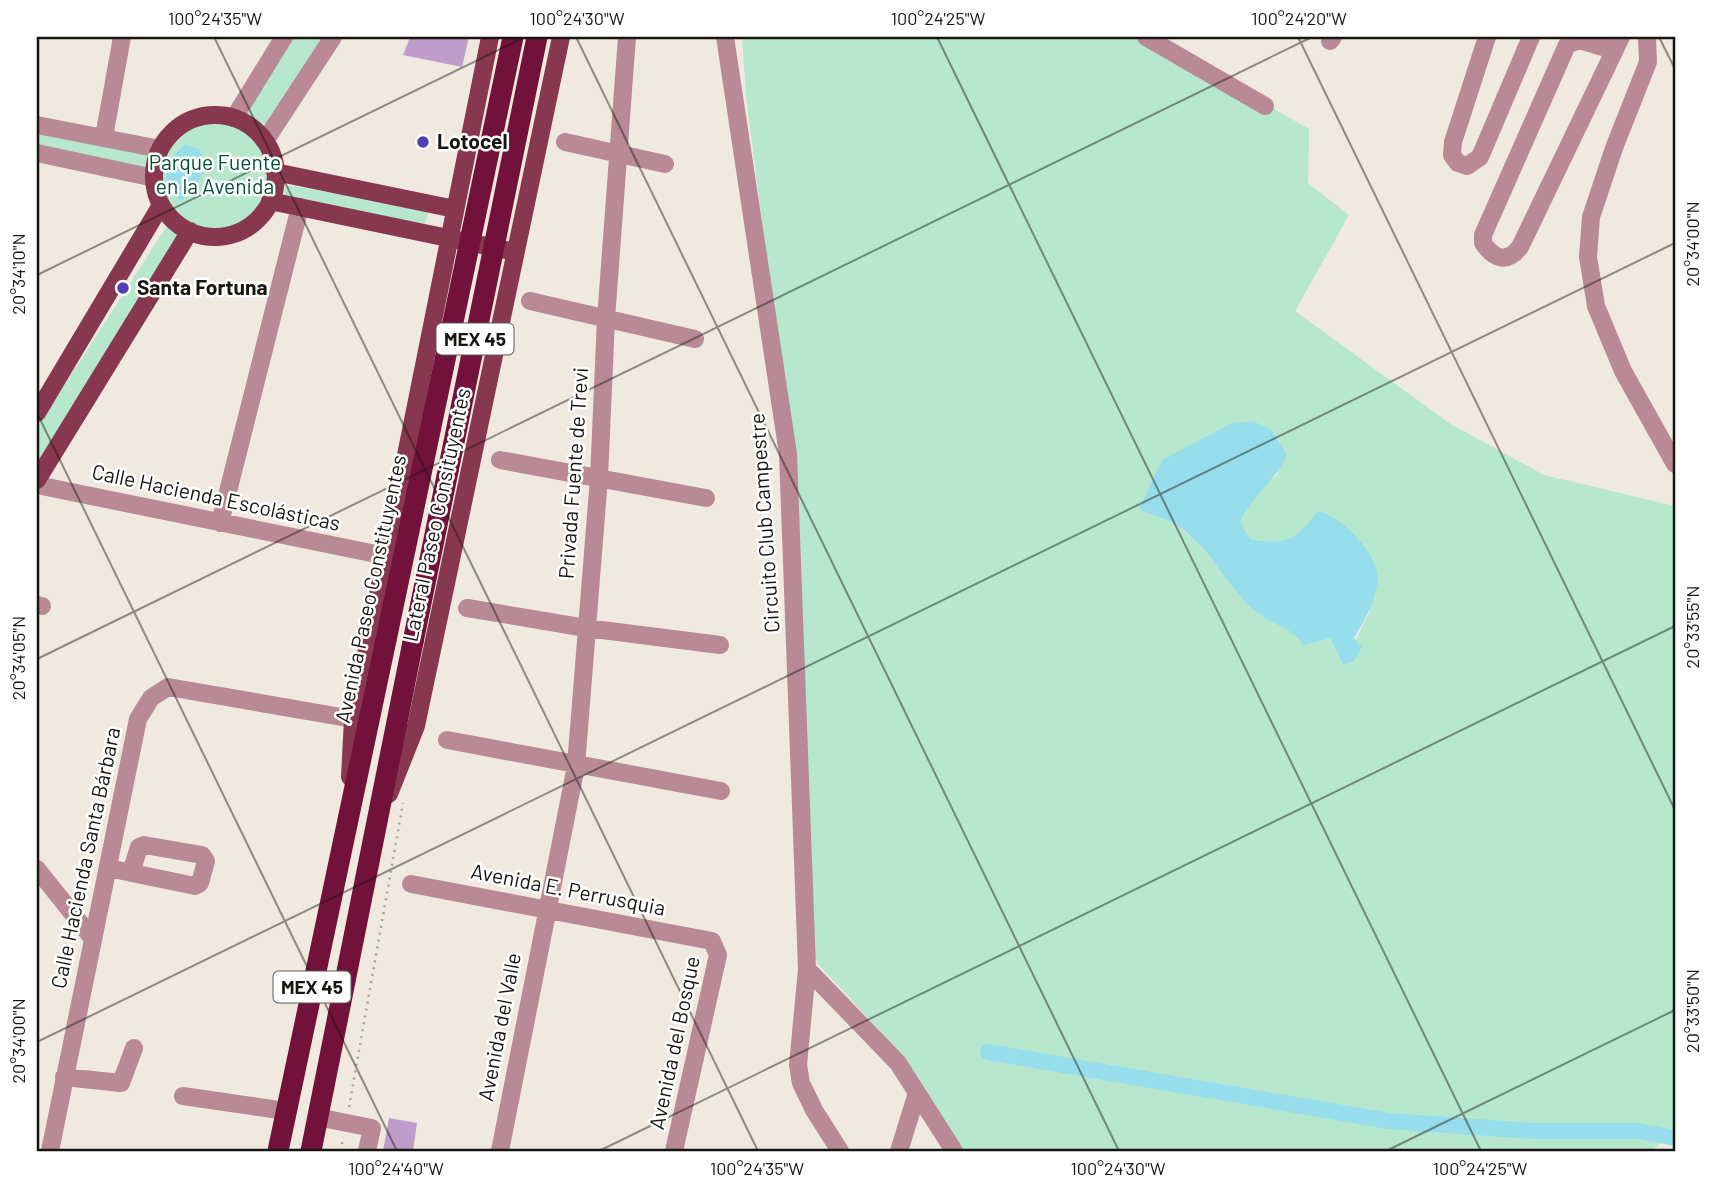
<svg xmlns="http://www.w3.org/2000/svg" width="1712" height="1188" viewBox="0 0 1712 1188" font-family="Barlow,sans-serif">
<rect width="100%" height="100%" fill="#f0e9df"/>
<path fill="#b7e8ce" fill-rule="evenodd" d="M289,37H327L265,135L241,113Z
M742,37H1150L1309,129L1308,183L1349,215L1295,311L1449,423L1544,475L1675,506V1145L1661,1143L1651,1151H961L890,1042L819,965L811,952L792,454L746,96ZM1187,449L1279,473L1252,498L1240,521L1250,539C1288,545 1294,542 1318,512L1370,611L1343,665L1330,638L1294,631L1255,611L1196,541L1171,521L1139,509L1162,460Z
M155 175a60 60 0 1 1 120 0a60 60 0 1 1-120 0Z
M37,130L155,151L152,172L37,150Z
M286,185L430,208L425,224L283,198Z
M170,221L184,233L37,468V428Z"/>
<path fill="#97ddeb" d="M185,145L200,149L205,167L193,193L181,200L171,196C160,179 169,156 185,145Z
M1253,421L1271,430L1287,455C1275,482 1255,492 1240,521L1250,539C1287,545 1295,541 1318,511C1341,516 1372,548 1377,572C1381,592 1364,622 1354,638L1362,647L1354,661L1343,665L1330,638L1304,645C1289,625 1273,626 1255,611C1225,585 1209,544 1173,523C1167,519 1149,514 1139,509L1162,460L1230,424Z"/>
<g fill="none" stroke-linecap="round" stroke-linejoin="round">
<path stroke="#97ddeb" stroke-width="16" d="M988,1052L1389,1121L1533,1131H1639L1675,1138"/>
</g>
<path fill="#be9dca" d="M410,37H469L462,67L403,55Z
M389,1118L417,1123L413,1151H383Z"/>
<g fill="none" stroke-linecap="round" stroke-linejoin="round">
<path stroke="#a7a29a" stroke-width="2.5" stroke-dasharray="2 5" stroke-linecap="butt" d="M349,1107L403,803
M341,1151L343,1137"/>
<path stroke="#b98a95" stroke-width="18" d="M725,37L788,454L807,969L798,1065L801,1083L814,1110L840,1151
M1146,37L1265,106
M1487,37L1453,142L1452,155L1458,163L1467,166L1480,157L1531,37
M1611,37L1602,47L1579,40L1567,45L1483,235V243C1494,259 1507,264 1520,247L1621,37
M1647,37L1648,62L1614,148L1591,217L1588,257L1596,306L1623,371L1675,464
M1330,41L1333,37
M234,118L284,37
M37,125L160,149
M104,137L122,37
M265,141L333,37
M565,142L665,164
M37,153L154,178
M530,301L695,339
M500,460L706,498
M37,485L386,556
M220,523L300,207
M37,605L42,606
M467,608L586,628L720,645
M447,740L721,791
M108,868L195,886L200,883L206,861L202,855L144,845L139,847L131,873
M37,869L93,939
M411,884L712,941L718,955L674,1151
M807,969L898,1063L954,1151
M64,1077L121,1083L134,1048
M183,1096L286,1111
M317,1117L372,1128L367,1151
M50,1151L138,719L151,698L168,687L353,719
M500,1151L576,766L599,478L606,319L627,37
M899,1151L917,1093"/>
<path stroke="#873750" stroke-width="18" d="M154 176a61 61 0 1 1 122 0a61 61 0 1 1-122 0Z
M275,172L455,209
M270,201L506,250
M37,413L161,205
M37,480L190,231
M350,777L353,719L490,37
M389,794L416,726L561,37"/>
<path stroke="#721139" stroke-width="21" d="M278,1151L386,640
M311,1151L413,642"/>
<path stroke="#721139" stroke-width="21" d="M386,640L513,37
M413,642L537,37"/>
</g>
<path fill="none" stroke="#171511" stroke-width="2" stroke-opacity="0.45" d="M214,37L758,1151M576,37L1119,1151M937,37L1481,1151M1298,37L1675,810M1659,37L1675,69M37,275L525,37M37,413L397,1151M37,659L1312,37M37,1042L1675,243M599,1151L1675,626M1386,1151L1675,1010"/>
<g fill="#543eb6" stroke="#fff" stroke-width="2.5">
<circle cx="423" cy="142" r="7"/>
<circle cx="123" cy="288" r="7"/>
</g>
<g text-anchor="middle" stroke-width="5" stroke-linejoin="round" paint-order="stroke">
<g fill="#fff" stroke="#5d5b58" stroke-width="2">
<rect x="436.5" y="323.5" width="77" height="31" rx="5"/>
<rect x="273.5" y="971.5" width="77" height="31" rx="5"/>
</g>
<g font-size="19" font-weight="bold" fill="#171511">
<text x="475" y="346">MEX 45</text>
<text x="312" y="994">MEX 45</text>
</g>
<g font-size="21" font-weight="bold" fill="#171511" stroke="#fff" text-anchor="start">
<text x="437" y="149">Lotocel</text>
<text x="137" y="295">Santa Fortuna</text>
</g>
<g font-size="21" fill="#055035" stroke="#fff">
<text x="215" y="170">Parque Fuente<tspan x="215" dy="24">en la Avenida</tspan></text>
</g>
<g font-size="21" fill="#171511" stroke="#fff">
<text transform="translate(574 473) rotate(-86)" y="7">Privada Fuente de Trevi</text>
<text transform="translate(216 498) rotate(12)" y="7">Calle Hacienda Escolásticas</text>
<text transform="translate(437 515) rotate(-78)" y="7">Lateral Paseo Consituyentes</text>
<text transform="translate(765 523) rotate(-94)" y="7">Circuito Club Campestre</text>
<text transform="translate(371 589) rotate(-78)" y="7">Avenida Paseo Constituyentes</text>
<text transform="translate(86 858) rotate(-78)" y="7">Calle Hacienda Santa Bárbara</text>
<text transform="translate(568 890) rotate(11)" y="7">Avenida E. Perrusquia</text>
<text transform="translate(500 1027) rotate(-79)" y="7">Avenida del Valle</text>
<text transform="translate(675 1043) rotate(-78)" y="7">Avenida del Bosque</text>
</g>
</g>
<rect width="1712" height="1188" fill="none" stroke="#ffffff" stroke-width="77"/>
<rect x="38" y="38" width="1636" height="1112" fill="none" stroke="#171511" stroke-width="2.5"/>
<g font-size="18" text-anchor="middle" fill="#171511">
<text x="215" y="25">100°24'35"W</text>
<text x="577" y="25">100°24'30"W</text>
<text x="938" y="25">100°24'25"W</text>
<text x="1299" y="25">100°24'20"W</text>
<text transform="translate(1693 244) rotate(-90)" y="6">20°34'00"N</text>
<text transform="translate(19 274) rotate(-90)" y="6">20°34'10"N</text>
<text transform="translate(1693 627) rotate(-90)" y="6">20°33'55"N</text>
<text transform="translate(19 658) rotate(-90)" y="6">20°34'05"N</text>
<text transform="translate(1693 1011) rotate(-90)" y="6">20°33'50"N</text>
<text transform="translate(19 1041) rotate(-90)" y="6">20°34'00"N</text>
<text x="396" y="1175">100°24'40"W</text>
<text x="757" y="1175">100°24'35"W</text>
<text x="1118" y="1175">100°24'30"W</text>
<text x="1480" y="1175">100°24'25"W</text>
</g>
</svg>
